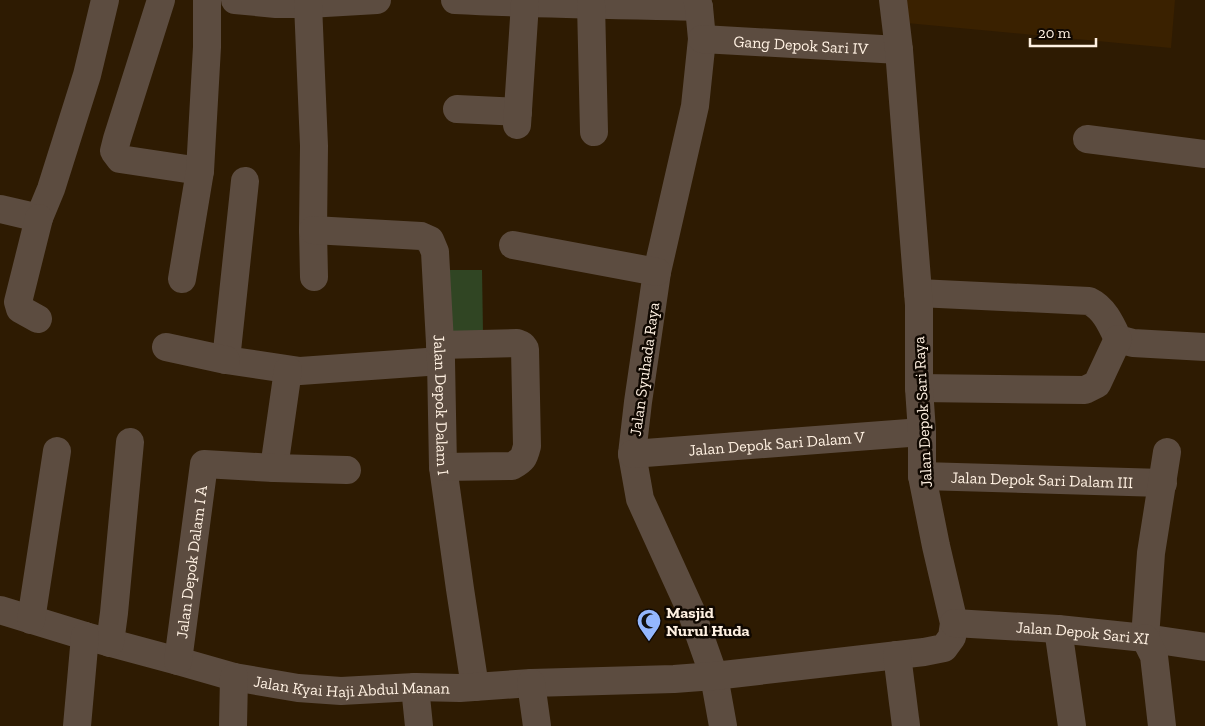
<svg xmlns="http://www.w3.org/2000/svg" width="1205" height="726" viewBox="0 0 1205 726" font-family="'Zilla Slab',serif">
<rect width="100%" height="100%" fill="#2e1b02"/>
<path fill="#3a2100" d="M898,0H1175L1171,48L896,22Z"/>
<path fill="#304523" d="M448,270H482L483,334L449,335Z"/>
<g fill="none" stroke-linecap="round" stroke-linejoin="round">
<g stroke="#5c4c40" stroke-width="28">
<path d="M161,0L117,139L114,151L120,159L200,171"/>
<path d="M235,0L276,4H308L377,0"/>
<path d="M455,0C536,4 618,5 699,7"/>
<path d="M697,0L699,7L702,39L695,106L657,272L638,402L632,454L640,499L691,611L714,676L723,726"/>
<path d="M308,4L314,146L313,230L314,277"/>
<path d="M591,4L594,132"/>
<path id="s1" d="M702,39L899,50"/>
<path d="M457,109L518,112"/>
<path d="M517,125L525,3"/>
<path d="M1087,139L1205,154"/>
<path d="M245,181L226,360L300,371L441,361"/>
<path d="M0,209L39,218L51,189L87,75L105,0"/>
<path id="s2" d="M313,230L421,236L430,240L435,252L441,361L443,467L460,589L475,687"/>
<path d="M513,245L657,272"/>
<path d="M182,279L200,171L207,47V0"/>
<path d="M918,293L1089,301C1104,308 1111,324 1118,339L1133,343L1205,347"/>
<path d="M38,319L20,309L18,302L39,218"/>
<path d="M440,345L517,343L522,345L525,349L527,446C524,458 523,460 512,466L443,467"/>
<path d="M166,347L226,360"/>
<path d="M919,388L1085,390L1097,384L1118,339"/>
<path id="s3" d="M632,454L922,432"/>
<path d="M274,468L288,370"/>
<path id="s4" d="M922,476L1163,483"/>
<path id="s5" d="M0,610L85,636L178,661L234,677L298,688L341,691L415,687L460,688L531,683L674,679L714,676L924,652L944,648L952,637L954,623L936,546L922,476V432L919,388V305L899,50L893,0"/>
<path d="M31,620L57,451"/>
<path id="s6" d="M954,623L1058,629L1145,638L1205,647"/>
<path d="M1058,629L1072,726"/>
<path d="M1145,638L1151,553L1167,452"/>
<path d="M1145,638L1154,656L1162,726"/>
<path d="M110,643L114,613L130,442"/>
<path d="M897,655L906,726"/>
<path id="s7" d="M178,661L204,464L274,468L347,470"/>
<path d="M531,683L537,726"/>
<path d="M415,687L419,726"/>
<path d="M77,726L85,636"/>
<path d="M233,726L234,677"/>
</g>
</g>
<defs>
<symbol id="mosque-pin" viewBox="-11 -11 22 30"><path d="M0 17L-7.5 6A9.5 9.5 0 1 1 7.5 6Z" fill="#94b7fd" stroke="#100801"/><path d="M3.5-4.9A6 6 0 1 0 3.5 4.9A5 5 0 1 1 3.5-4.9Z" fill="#111"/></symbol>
</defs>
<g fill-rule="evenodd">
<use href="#mosque-pin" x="635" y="607" width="28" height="38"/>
</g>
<g text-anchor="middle" stroke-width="5" stroke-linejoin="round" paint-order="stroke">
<g font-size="16" fill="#fff1e2" stroke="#100801">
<text dy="6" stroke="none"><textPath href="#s1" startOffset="99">Gang Depok Sari IV</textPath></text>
<text transform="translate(644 369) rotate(-82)" y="6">Jalan Syuhada Raya</text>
<text dy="6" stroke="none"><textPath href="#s2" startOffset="284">Jalan Depok Dalam I</textPath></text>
<text transform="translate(922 412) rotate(-93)" y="6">Jalan Depok Sari Raya</text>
<text dy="6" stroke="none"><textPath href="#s3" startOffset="145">Jalan Depok Sari Dalam V</textPath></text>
<text dy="6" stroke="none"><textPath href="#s4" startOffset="120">Jalan Depok Sari Dalam III</textPath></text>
<text dy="6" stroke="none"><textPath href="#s7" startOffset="100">Jalan Depok Dalam I A</textPath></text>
<text dy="6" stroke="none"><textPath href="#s6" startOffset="129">Jalan Depok Sari XI</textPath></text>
<text dy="6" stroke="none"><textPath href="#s5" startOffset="362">Jalan Kyai Haji Abdul Manan</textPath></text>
</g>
<g font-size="16" font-weight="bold" fill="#fff1e2" stroke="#100801" text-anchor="start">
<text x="666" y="618">Masjid<tspan x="666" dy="18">Nurul Huda</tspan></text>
</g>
</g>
<path d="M1030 38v8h66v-8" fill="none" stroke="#fff1e2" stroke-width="2.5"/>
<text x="1038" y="38" font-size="15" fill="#fff1e2" stroke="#100801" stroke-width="4" paint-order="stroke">20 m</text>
</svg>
